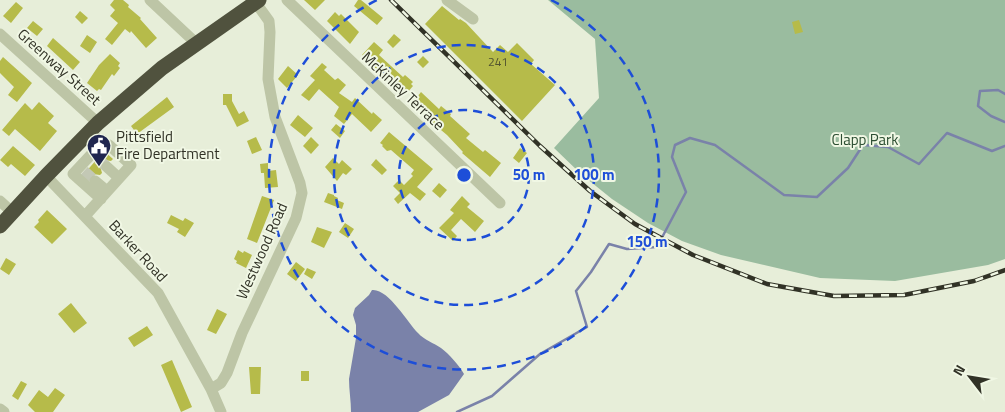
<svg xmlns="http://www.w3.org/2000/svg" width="1005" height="412" viewBox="0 0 1005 412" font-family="'Titillium Web',sans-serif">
<rect width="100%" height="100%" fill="#e7eed9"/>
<path fill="#9abc9f" d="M548,0H1005V259L988,265L895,281L820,278L721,255L682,241L648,223L612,199L581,174L554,148L599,98L595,39Z"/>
<path fill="#7a82a9" d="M372,290C388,288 408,323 418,333C424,340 434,343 441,348C449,354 459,365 464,374L449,395L418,412H351C351,401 349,390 349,379L356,338V325L353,315L355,308L369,295Z"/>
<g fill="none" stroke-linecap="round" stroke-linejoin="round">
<path stroke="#7a82a9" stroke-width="2.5" d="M1005,94L998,90L980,91L978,106L991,116L1005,122
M457,412L492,396L540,354L587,327L576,291L591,272L609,244L627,249L657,247L686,192L672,157L675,145L690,138L715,145L784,195L817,197L848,168L863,145L888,147L919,164L947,133L992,151L1005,146"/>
</g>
<path fill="#b6bb4a" d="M114,0H123L129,5L128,7L141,18L140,19L157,38L146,48L131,31L130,33L125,29L112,45L105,39L118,23L110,16L115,10L110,5Z
M304,0H325L315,10Z
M358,0H361L383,18L377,25L354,6Z
M16,2L23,8L11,23L3,16Z
M442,6L459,20L460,19L466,23L493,52L500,45L508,52L517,43L534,60L531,64L555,85L522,121L425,24Z
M80,11L88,18L82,24L75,17Z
M335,12L339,16L341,14L359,32L350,44L327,21Z
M799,20L803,32L795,34L792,22Z
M33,21L43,29L37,36L27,28Z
M394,34L401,40L393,48L387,42Z
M87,35L97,42L90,53L80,46Z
M53,38L80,62L73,70L47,46Z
M374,42L383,50L379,55L403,77L405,75L413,82L411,84L413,86L406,94L389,81L362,55Z
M110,54L120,63L118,66L120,68L114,76L112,74L101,90L99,89L97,91L87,83L99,65Z
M423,56L429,62L423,68L417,62Z
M3,57L32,83L17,102L8,95L14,87L0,73V61Z
M322,63L327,67L324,70L335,80L338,78L346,85L339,93L352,102L355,98L372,114L373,112L382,120L371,132L352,114L344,124L334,116L339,107L319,89L309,101L301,95L315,80L310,76Z
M288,66L298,75L287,88L278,79Z
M421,92L439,109L441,106L451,114L450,116L470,134L466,138L483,152L485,150L501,163L490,177L462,153L463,152L447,135L429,120L432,117L414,101Z
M223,94H232V101L239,114L244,111L249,121L237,127L226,105H223Z
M167,97L174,107L137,134L131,126Z
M39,102L54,116L48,123L57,131L40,151L15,129L9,136L2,130L25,103L32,110Z
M298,115L313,128L305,137L290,125Z
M336,124L345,131L340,138L331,130Z
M389,132L433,169L417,187L426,194L420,201L410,193L398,204L394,199L400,193L393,186L399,180L404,185L413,176L411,174L414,170L391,150L387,151L382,146L383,145L380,143Z
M256,137L262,150L252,154L247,141Z
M311,137L319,145L311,154L303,146Z
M13,146L35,165L25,176L11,164L8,167L0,160Z
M520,148L527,153L519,163L513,158Z
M104,151L113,159L111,161L105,160L102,162L100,166L102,173L100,175L93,174L88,178L84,174Z
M333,158L339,164L342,160L352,169L346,175L343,173L337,181L325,167Z
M376,159L387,170L382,175L371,165Z
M268,163V171L276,170L278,187L265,188L264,173H261L260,164Z
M439,183L447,190L440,198L432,191Z
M328,193L334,195V196L338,198L337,200L344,203L342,209L324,202Z
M262,196L274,200L257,243L247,239Z
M462,196L470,204L467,207L484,221L475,232L461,219L451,230L457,236L453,241L439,228L454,213L450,210Z
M47,210L67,229L52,244L34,227L39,222L38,220Z
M171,215L183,221L185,218L194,223L185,237L177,232L179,229L167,223Z
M345,223L354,229L348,238L339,232Z
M317,227L332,232L324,248L311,242Z
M238,250L243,253L244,251L252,255L246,268L236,263L237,261L234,259Z
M6,258L16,264L9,275L0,269Z
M296,262L305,269L296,281L287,274Z
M307,268L316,272L312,279L304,274Z
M71,303L87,323L74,333L58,314Z
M217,309L227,314L216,334L207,330Z
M147,326L153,335L134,347L128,338Z
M172,360L192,407L181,412L161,365Z
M249,367H261L260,394H251Z
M301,371H309V381H301Z
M21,381L27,384L18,400L12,396Z
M55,388L65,395L53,412H35L28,405L39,390L48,397Z"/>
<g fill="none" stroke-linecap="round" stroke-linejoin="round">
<path stroke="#c3c8b5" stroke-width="11" stroke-dasharray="11 5.5" stroke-linecap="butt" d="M98,159L107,167
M84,171L95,181"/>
<path stroke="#bdc5a6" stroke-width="11" d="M150,0L197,44
M287,0L500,203
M447,0L473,19
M0,34L98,123
M107,167L119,178
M46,176L158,293L211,389L221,412
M95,181L107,191
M101,199L73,174L102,143
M0,201L12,212
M85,216L131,165L109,145L102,143L89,131
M211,389L221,383L227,373L242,333L296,218L302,193L300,183L275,117L268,79L270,32L269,21L256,3
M0,409L4,412"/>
<path stroke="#50523e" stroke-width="15" d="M0,226L46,176L98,123L162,68L259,0"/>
<defs>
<path id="rail" d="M391,0L540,146L590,191L635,224L693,255L767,284L834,296L904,295L974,281L1005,270"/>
</defs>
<use href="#rail" stroke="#313226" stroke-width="4.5"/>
<use href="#rail" stroke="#f0f7e4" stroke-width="2.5" stroke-dasharray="8" stroke-linecap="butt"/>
</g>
<g fill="none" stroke="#1d4ed8" stroke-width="2.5" stroke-dasharray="9 6">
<circle cx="464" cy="175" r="65"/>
<circle cx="464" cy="175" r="130"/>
<path d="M551 0A195 195 0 1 1 377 0"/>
</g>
<defs>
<symbol id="civic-pin" viewBox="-11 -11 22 30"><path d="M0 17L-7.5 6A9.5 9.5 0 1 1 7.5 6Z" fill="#20264f" stroke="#f0f7e4"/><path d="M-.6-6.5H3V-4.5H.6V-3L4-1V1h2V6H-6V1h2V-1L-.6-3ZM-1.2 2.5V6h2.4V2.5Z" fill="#fff"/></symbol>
</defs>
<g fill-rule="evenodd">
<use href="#civic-pin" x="85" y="132" width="28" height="38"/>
</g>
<g text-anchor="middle" stroke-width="4" stroke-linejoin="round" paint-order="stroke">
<g font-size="12" fill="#52542f">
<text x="498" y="66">241</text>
</g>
<g font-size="15" fill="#313226" stroke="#f0f7e4">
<text transform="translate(59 67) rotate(42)" y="5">Greenway Street</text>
<text transform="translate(403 91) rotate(43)" y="5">McKinley Terrace</text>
<text transform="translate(138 251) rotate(47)" y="5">Barker Road</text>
<text transform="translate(262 251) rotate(-66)" y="5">Westwood Road</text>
</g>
<g font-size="15" fill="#313226" stroke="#f0f7e4" text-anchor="start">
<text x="116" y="142">Pittsfield<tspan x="116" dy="17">Fire Department</tspan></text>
</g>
<g font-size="15" fill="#2c4e32" stroke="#f0f7e4">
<text x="865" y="145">Clapp Park</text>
</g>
</g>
<circle cx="464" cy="175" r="8" fill="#1d4ed8" stroke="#f0f7e4" stroke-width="2.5"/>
<g font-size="15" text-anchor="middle" font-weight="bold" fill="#1d4ed8" stroke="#f0f7e4" stroke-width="4" stroke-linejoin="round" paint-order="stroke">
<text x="529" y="180">50 m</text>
<text x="594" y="180">100 m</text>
<text x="647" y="247">150 m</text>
</g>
<g transform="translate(970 377) rotate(301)" stroke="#f0f7e4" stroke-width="4" paint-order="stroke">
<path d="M0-4L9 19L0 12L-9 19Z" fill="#313226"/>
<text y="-8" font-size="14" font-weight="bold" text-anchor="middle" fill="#313226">N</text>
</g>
</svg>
